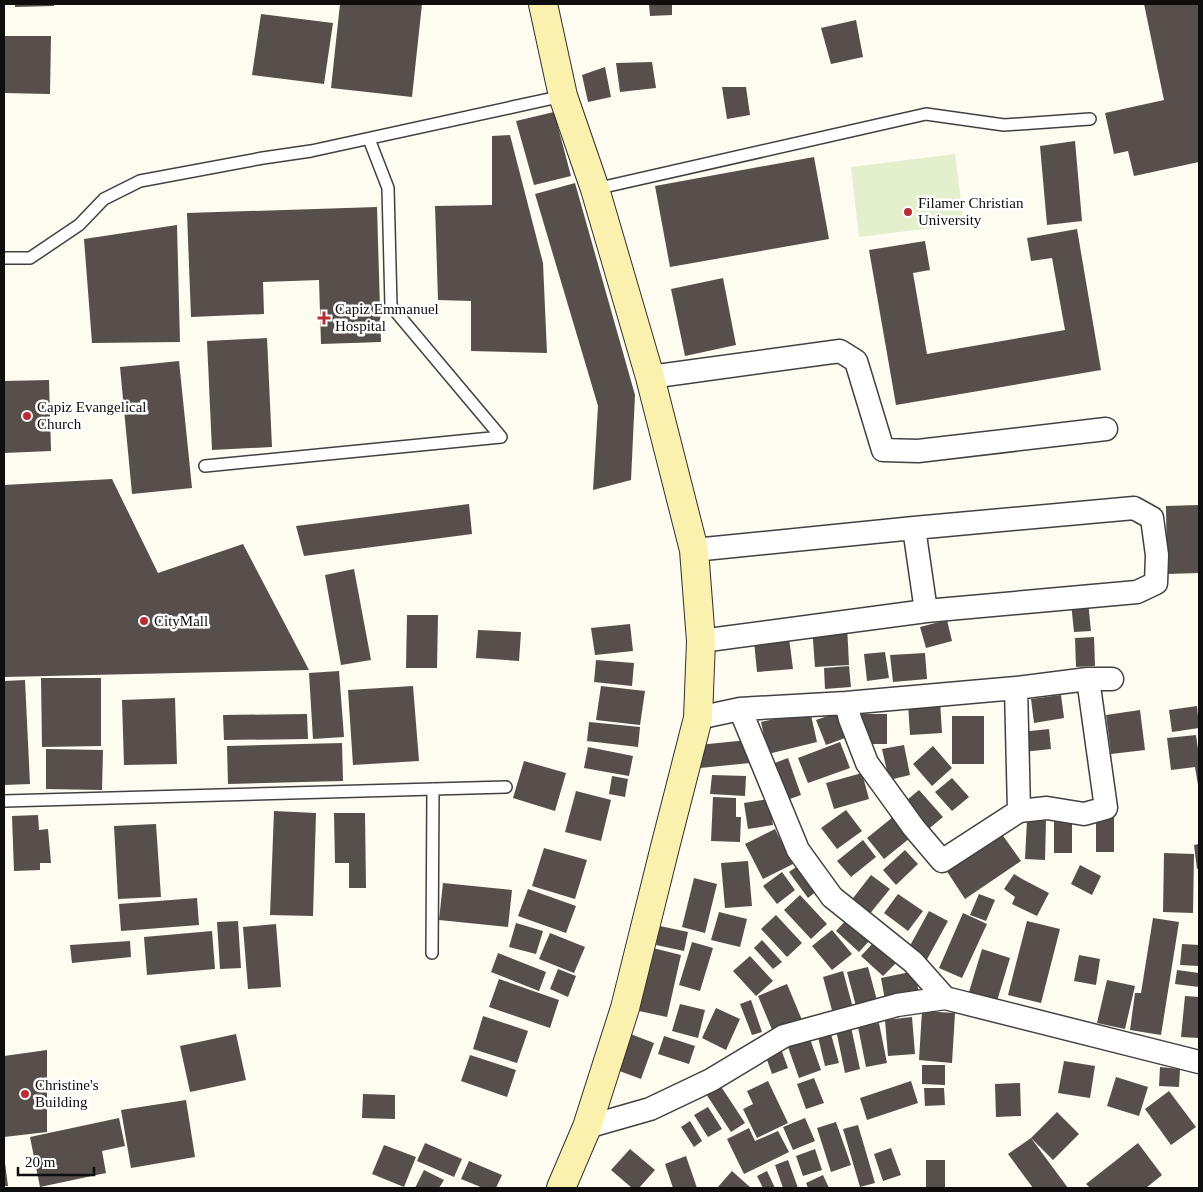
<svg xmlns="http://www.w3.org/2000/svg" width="1203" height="1192" viewBox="0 0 1203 1192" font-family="'Times New Roman',serif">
<rect width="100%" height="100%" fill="#fefbf1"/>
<path fill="#e4efcd" d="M955,154L964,224L859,237L851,167Z"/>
<path fill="#574f4b" d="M15,4H54V6L15,7Z
M340,4H422L412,97L331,88Z
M649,4H672V15L650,16Z
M1144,4H1198L1199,162L1134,176L1128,151L1114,154L1105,113L1164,100Z
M261,14L333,23L324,84L252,75Z
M856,20L863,57L831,64L821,28Z
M4,36H51L50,94L4,93Z
M652,62L656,88L620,92L616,63Z
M605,67L611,97L588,102L582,75Z
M722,87H746L750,115L727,119Z
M554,112L571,176L534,185L516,121Z
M510,135L543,263L547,353L471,351V301L438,300L435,206L492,205V136Z
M1075,141L1082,221L1047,225L1040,146Z
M814,157L829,239L670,267L655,186Z
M575,183L635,395L631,480L593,490L598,406L535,194Z
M377,207L381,342L321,344L319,280L263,282L264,314L191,317L187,213Z
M177,225L180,342L92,343L84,239Z
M1077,229L1101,370L896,405L869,250L925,241L930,270L913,273L927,354L1065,330L1052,258L1031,261L1027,238Z
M723,278L736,345L685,356L671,289Z
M267,338L272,447L212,450L207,341Z
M179,361L192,488L132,494L120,367Z
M49,380L51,451L4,453V381Z
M112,479L158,573L243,544L309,670L4,677V485Z
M469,504L472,534L304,556L296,526Z
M1199,505V573L1167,574L1166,506Z
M354,569L371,660L341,665L325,575Z
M1088,601L1091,631L1074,632L1071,603Z
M407,615H438L437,668H406Z
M947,620L952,641L926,648L920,627Z
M630,624L633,651L595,655L591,628Z
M847,625L849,665L815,667L812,627Z
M478,630L521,632L519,661L476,658Z
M1094,637L1095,666L1076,667L1075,638Z
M789,638L793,669L757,672L754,641Z
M885,652L889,678L867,681L864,654Z
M925,653L927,679L893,682L890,655Z
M596,660L634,663L632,686L594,682Z
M849,666L851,687L825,689L824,668Z
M339,671L344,737L313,739L309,673Z
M41,678H101V746L42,747Z
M25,680L30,784L4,785V681Z
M413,686L419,761L353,765L348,690Z
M601,686L645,691L640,725L596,720Z
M1061,695L1064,718L1034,723L1031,699Z
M175,698L177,764L124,765L122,700Z
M940,701L942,733L910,735L908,703Z
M1197,706L1199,728L1172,732L1169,710Z
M1140,710L1145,750L1111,754L1106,715Z
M810,711L817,742L768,754L761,722Z
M836,713L845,738L826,745L816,720Z
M307,714L308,739L224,740L223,715Z
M862,714H887V744H862Z
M952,716H984V764H952Z
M589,722L640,727L638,747L587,741Z
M1049,729L1051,749L1023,752L1021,732Z
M1196,735L1198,749H1199V784L1198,785L1195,767L1171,770L1167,738Z
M748,740L750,763L700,768L698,745Z
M840,742L850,768L808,783L798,758Z
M342,743L343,781L228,784L227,746Z
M904,745L910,775L889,780L882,749Z
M933,746L952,768L932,786L913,764Z
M588,747L633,756L629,776L584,768Z
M46,749L103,750L102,790L46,789Z
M788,758L801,795L784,801L772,764Z
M524,761L566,773L555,811L513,798Z
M862,773L869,799L834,809L826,783Z
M712,775L746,776L745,796L710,794Z
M612,776L628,779L625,797L609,794Z
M952,778L969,797L952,811L935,792Z
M919,790L943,817L925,832L901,805Z
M576,791L611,800L601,841L565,832Z
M713,797L736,798V817H741L740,842L711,841Z
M769,799L773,825L748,829L744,803Z
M846,810L862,831L837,849L821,828Z
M274,811L316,813L313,916L270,915Z
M334,813H365L366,888H349V863H335Z
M38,815L39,830L48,829L51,863H40V870L14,871L12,816Z
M1114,816V852H1096V817Z
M893,817L910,838L884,859L867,838Z
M1054,819H1072V853H1054Z
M1027,820L1046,821L1045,860L1025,859Z
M156,824L161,897L118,899L114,826Z
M775,829L793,864L763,879L745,844Z
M1001,833L1021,861L965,899L946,870Z
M863,840L876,857L851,877L837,861Z
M1199,844V868L1197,869L1194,845Z
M544,848L587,860L575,899L532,886Z
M905,850L918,864L896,885L883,870Z
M1164,853L1194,854L1193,913L1163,912Z
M748,861L752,906L725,908L721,863Z
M799,865L818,890L808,898L789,872Z
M1080,865L1101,876L1092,895L1071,884Z
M782,872L795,890L777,904L763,886Z
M1014,874L1024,880L1049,893L1037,916L1012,904L1015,897L1004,889Z
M871,875L890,889L868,916L850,902Z
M694,878L717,884L705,933L682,927Z
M443,883L512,890L508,927L439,920Z
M528,889L576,906L566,933L518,916Z
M898,894L923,911L908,931L884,913Z
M979,894L995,900L986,921L970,915Z
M800,895L827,924L811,939L784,910Z
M197,898L199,925L121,931L119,904Z
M929,911L948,921L925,963L906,953Z
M719,912L747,919L740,947L711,940Z
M963,913L987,924L962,978L939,968Z
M776,915L802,943L787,957L761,929Z
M1153,918L1179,922L1161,1035L1130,1030L1135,993H1141Z
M847,919L870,940L859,952L836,931Z
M238,921L241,968L220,969L217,922Z
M1027,921L1060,929L1041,1003L1008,995Z
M516,923L543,931L536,954L509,947Z
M276,924L281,987L248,989L243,927Z
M660,926L688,932L684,951L656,945Z
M832,930L852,954L832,970L812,946Z
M212,931L215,969L147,975L144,937Z
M550,933L585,947L574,973L539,959Z
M762,940L782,962L773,969L754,948Z
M130,941L131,957L72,963L70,945Z
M692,942L713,948L700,991L679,985Z
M874,942L896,963L883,976L861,956Z
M1182,944L1199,945V966L1180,965Z
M653,948L681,955L667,1017L639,1011Z
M982,949L1010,958L997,1001L969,992Z
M498,953L546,972L539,991L491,972Z
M1079,955L1100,959L1096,985L1074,981Z
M750,956L773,981L756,996L733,971Z
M868,967L878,1004L857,1010L847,972Z
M558,969L576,976L568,997L550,989Z
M1177,970L1199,973V987L1175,984Z
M843,971L853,1008L833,1014L823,977Z
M915,971L919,994L885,1000L881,978Z
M499,979L559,1000L550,1028L489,1007Z
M1107,980L1135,986L1125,1029L1097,1023Z
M787,984L802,1020L773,1032L758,996Z
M1185,996L1199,997V1038L1181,1037Z
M751,1000L762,1032L752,1035L740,1004Z
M680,1004L705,1010L698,1038L672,1031Z
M716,1008L740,1019L726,1050L702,1038Z
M922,1011L955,1013L952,1063L919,1060Z
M483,1016L528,1031L517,1063L473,1049Z
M912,1017L915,1054L888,1056L885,1020Z
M879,1023L887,1063L866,1067L858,1027Z
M851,1027L860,1069L845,1073L836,1030Z
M628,1033L654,1043L641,1079L614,1069Z
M236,1034L246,1080L190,1092L180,1046Z
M831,1034L839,1063L825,1066L818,1037Z
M664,1036L695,1046L689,1064L658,1054Z
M810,1039L821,1070L799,1078L788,1047Z
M781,1049L788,1068L772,1074L765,1054Z
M47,1050V1132L4,1137V1056Z
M470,1055L516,1070L507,1097L461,1081Z
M1064,1061L1095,1066L1090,1098L1058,1093Z
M922,1065H945V1085L922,1084Z
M1160,1067L1180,1069L1179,1087L1159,1086Z
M1116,1077L1148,1087L1139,1116L1107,1106Z
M814,1078L824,1103L806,1109L797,1084Z
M768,1081L788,1123L757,1138L743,1109L753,1104L747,1091Z
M911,1081L918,1103L867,1120L860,1098Z
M1020,1083L1021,1116L996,1117L995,1084Z
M720,1085L745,1123L731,1132L706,1094Z
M924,1088H944L945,1105L925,1106Z
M1169,1091L1196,1127L1171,1145L1145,1109Z
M363,1094L395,1095V1119L362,1118Z
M186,1100L195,1157L131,1168L121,1110Z
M708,1107L722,1129L708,1137L694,1115Z
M1057,1112L1079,1134L1053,1160L1031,1138Z
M119,1118L125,1146L102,1151L106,1173L40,1187L30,1137Z
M805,1118L815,1141L793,1150L783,1127Z
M690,1121L702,1141L694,1147L681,1127Z
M836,1122L851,1165L831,1172L817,1128Z
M858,1125L875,1183L860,1187L843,1129Z
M749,1128L755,1141L778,1131L789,1152L744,1174L727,1139Z
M1031,1138L1068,1188H1033L1008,1154Z
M425,1143L462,1159L454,1177L417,1161Z
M1138,1143L1162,1175L1146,1188H1090L1086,1184Z
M384,1145L416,1157L404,1187L372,1174Z
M891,1148L901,1175L883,1181L874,1154Z
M630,1149L655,1170L639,1188H632L611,1170Z
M815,1149L822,1170L803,1176L796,1156Z
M686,1156L697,1188H673L665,1164Z
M788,1160L798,1188H783L775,1165Z
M926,1160H945V1188H926Z
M469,1161L502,1175L496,1188H483L461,1179Z
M4,1163H5L8,1186H4Z
M424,1170L444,1180L439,1188H415Z
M732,1171L751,1188H717Z
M767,1171L775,1188H763L757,1176Z
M823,1175L829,1188H808L806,1183Z"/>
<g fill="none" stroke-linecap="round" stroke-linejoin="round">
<defs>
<path id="lane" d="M595,189L926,114L1004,125L1090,119
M4,258H30L79,225L104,199L140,181L263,158L311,151L563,96
M205,466L501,437L391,306L388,188L369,139
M4,801L506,787
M432,953L433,789"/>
<path id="street" d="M650,377L840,351L856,361L883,450L918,451L1106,429
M914,528L926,611
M694,550L914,528L1134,508L1152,518L1157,555L1156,583L1137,592L926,611L701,641
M1016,688L1019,811
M846,703L850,719L867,763L914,828L942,861L1019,811L1047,808L1084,814L1106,808L1088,679
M740,709L798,850L832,897L913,962L945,998
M698,718L740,709L846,703L1016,688L1088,679H1112
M587,1127L650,1109L711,1080L784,1036L897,1005L945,998L1199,1062"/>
<path id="secondary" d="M543,4L563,96L595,189L650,377L694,550L701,641L698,718L665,847L625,1008L587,1127L561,1188"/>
</defs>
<use href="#lane" stroke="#414141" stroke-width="14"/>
<use href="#street" stroke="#414141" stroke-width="25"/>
<use href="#secondary" stroke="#303030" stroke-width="30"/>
<use href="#lane" stroke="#fff" stroke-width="11"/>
<use href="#street" stroke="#fff" stroke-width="22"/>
<use href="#secondary" stroke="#fbf1af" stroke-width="28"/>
</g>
<g fill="#b92c35" stroke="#fff" stroke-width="2">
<circle cx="908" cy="212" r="5"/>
<path d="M321.5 310.5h5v5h5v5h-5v5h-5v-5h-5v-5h5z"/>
<circle cx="27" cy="416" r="5"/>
<circle cx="144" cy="621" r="5"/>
<circle cx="25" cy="1094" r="5"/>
</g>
<g text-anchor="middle" stroke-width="5" stroke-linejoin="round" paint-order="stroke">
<g font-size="15" fill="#0e0e0e" stroke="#fff" text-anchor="start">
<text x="918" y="208">Filamer Christian<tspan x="918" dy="17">University</tspan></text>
<text x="335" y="314">Capiz Emmanuel<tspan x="335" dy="17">Hospital</tspan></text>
<text x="37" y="412">Capiz Evangelical<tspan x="37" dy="17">Church</tspan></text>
<text x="154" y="626">CityMall</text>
<text x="35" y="1090">Christine's<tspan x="35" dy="17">Building</tspan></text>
</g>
</g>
<rect width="1203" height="1192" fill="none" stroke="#0e0e0e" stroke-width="10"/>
<path d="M18 1167v8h76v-8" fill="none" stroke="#0e0e0e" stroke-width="2.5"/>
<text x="25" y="1167" font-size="15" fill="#0e0e0e" stroke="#ffffff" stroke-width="4" paint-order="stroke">20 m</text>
</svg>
